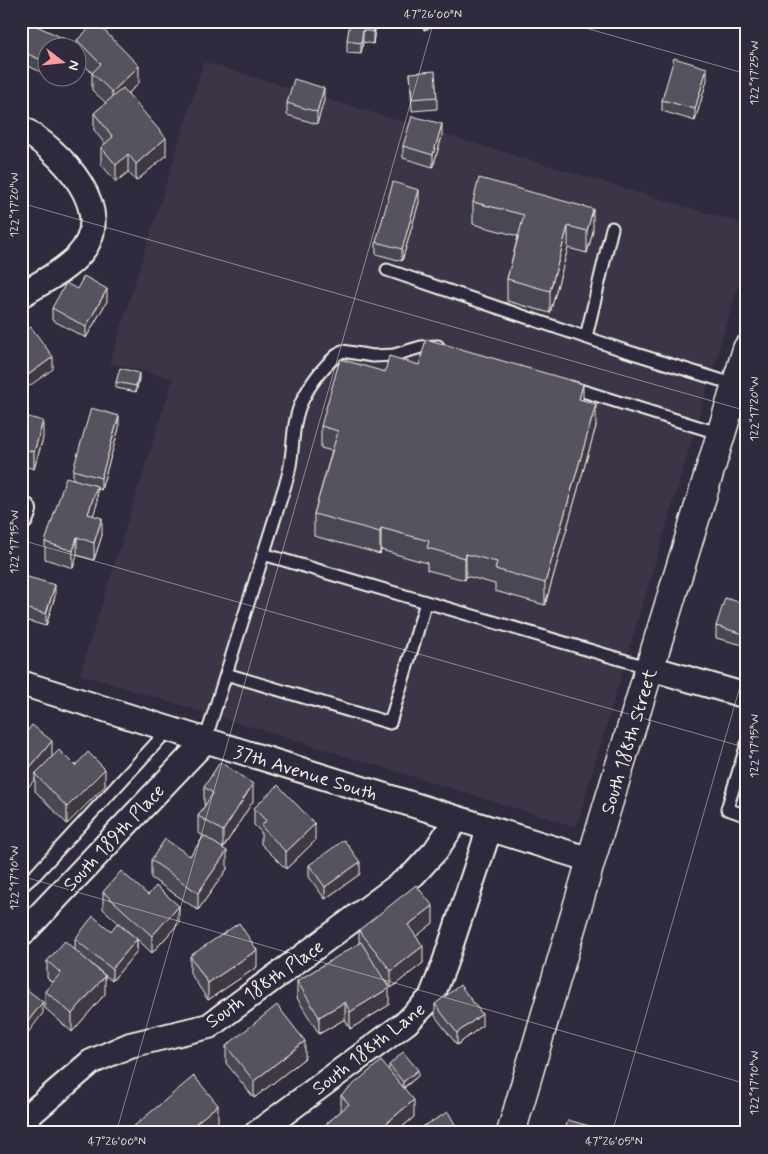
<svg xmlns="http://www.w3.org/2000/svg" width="768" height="1154" viewBox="0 0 768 1154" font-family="Mynerve,sans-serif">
<rect width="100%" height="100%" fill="#2f2a3d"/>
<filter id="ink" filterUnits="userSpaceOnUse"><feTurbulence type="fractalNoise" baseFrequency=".02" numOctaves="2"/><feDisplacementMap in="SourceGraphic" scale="10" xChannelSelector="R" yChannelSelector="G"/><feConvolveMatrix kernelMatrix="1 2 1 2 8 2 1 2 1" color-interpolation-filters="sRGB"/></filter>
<g filter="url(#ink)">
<path fill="#3b3647" d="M204,62L747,225V256L576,827L80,674L173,378L110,363Z"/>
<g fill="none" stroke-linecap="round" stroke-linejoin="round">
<defs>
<path id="lane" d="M387,270L623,350L736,385
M586,337L612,228
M570,387L721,434
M263,554L650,668
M226,674L390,723L426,602
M205,741C232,653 260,567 287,479C295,454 290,426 302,401C312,380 324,365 342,351L373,356L394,355L421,347L438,346
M747,744L727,809L747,816
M21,887L36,874L169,729"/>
<path id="street" d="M21,128C59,150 121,211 78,256C63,272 40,283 21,295
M21,518L24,510
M650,668L747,696
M21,683L591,860
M21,935L205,741
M21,1122L91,1062L130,1045L209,1026L414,874L436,850L456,820
M257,1133L407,1022L431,998L444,965L489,830"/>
<path id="primary" d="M511,1133L591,860L747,349"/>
</defs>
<use href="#lane" stroke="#f4f1e8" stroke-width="15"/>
<use href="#street" stroke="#f4f1e8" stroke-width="28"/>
<use href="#primary" stroke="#f4f1e8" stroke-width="31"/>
<use href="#lane" stroke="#2f2a3d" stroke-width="11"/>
<use href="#street" stroke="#2f2a3d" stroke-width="24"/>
<use href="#primary" stroke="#2f2a3d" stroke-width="28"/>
</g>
<path fill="#4a4752" stroke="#f4f1e8" d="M21,21L67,48H48V75L21,63Z
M339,21H376L373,44L363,42L361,54L347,53V41L350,25L339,24Z
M421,21H446V22L424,30Z
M77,40L139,83L128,94L166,156L136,181L128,172L116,182L101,164V147L105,144L94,130V113L106,103L92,90V73L78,58Z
M410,73L437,97V109L412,111Z
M707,80L695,121L662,111V100Z
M324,100L317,124L287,115V103Z
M442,136L433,167L403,158V146Z
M419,202L402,261L376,254V242Z
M473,202L593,231L587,253L568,248L550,313L507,301V279L518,236L473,224Z
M77,289L107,301L86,338L52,320V308Z
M419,365L583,400L596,426L545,605L495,591V584L466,576L465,580L427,570V563L381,550L380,554L314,536V514L332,451L321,448V426L385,372Z
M139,379L136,392L116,388V382Z
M21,415L43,438L34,469L21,465Z
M119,428L101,490L97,489V504L93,515L102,535L94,560L77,555L73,568L45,559V542L73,479V470Z
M21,575L55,596L46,626L21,619Z
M747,604V646L716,638V626Z
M21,739L52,757L75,766L105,786L67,824L35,791V779Z
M204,787L253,801L223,848L227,869L198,910L151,878V860L190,856L204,836L198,833V816L205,805L204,804Z
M254,808L315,841L286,869L261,844V832L254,825Z
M309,865L360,874L325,899L309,877Z
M103,892L179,923L152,953L137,939V951L112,981L90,963L105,994L72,1032L45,1008V991L53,983L47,978V961L75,950V939L111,931L134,937L103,909Z
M433,923L416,936L423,963L391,988L384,980L389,1005L350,1029L345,1019L319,1034L297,998V981L359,944V930Z
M190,956L257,967L208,1000L190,973Z
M435,1004L482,1026L457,1045L435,1016Z
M226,1046L305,1058L254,1098L226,1063Z
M389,1065L418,1076L404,1088L414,1117L395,1133H325V1125L341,1111V1095L389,1069Z
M218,1122L205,1133H133V1127Z"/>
<path fill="#3c3942" stroke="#f4f1e8" d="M375,21H376L373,44V32Z
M424,21H446V22L424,30Z
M363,30V42L361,54V43Z
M67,40V48H64Z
M139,66V83L112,109V92Z
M707,68V80L695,121V109Z
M324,88V100L317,124V112Z
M442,124V136L433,167V155Z
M166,138V156L136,181V164Z
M128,154V172L116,182V165Z
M419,190V202L402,261V249Z
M593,209V231L587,253V231Z
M568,226V248L550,313V291Z
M107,289V301L86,338V327Z
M53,357V369L21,392V380Z
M139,373V379L136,392V386Z
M583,384V406L579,399Z
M596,404V426L545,605V583Z
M119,416V428L101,490V478Z
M43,421V438L34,469V452Z
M97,486V504L88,531V514Z
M102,518V535L94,560V543Z
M381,528V550L380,554V532Z
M77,537V555L73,568V551Z
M466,554V576L465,580V558Z
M55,585V596L46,626V614Z
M52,741V759L35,774V779L21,796V778Z
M105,769V786L67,824V807Z
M253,784V801L223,848V831Z
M315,824V841L286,869V852Z
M227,851V869L198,910V893Z
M360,862V874L325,899V887Z
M179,906V923L152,953V936Z
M433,906V923L408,943V925Z
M137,939V951L112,981V969Z
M423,946V963L391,988V971Z
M257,950V967L208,1000V983Z
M105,976V994L72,1032V1014Z
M389,988V1005L350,1029V1012Z
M43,1002V1013L21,1042V1030Z
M345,1002V1019L319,1034V1017Z
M482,1014V1026L457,1045V1033Z
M305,1041V1058L254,1098V1081Z
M418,1070V1076L403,1088V1082Z
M414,1100V1117L395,1133H375Z
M218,1105V1122L205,1133H184Z"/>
<path fill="#56525f" stroke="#f4f1e8" d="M21,21H26L67,40L64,48H48V63L21,51Z
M350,21H375L373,32L363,30L361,43L347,41Z
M96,22L139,66L112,92L92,73L101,64L77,40Z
M674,58L707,68L695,109L662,100Z
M435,71L437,97L412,99L410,73Z
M294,79L324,88L317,112L287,103Z
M123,88L166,138L136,164L128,154L116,165L101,147L113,137L94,113Z
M412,116L442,124L433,155L403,146Z
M479,178L593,209L587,231L568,226L550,291L507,279L524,215L473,202Z
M393,182L419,190L402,249L376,242Z
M84,276L107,289L86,327L52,308L66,283L77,289Z
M31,327L53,357L21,380V334Z
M426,339L583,384L579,399L596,404L545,583L495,569L497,562L466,554L465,558L427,548L429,541L381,528L380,532L314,514L338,431L321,426L340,359L385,372L389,356L419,365Z
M120,368L139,373L136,386L116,382Z
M91,408L119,416L101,478L73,470Z
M21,415L43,421L34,452L21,448Z
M66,477L97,486L88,514L102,518L94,543L77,537L73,551L45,542Z
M21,575L55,585L46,614L21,607Z
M725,598L747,604V635L716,626Z
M32,725L52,741L21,778V739Z
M59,750L75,766L88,752L105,769L67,807L35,774Z
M220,762L253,784L223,831L198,816L213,793L204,787Z
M278,785L315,824L286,852L261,826L266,821L254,808Z
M204,836L227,851L198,893L151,860L165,839L190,856Z
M344,840L360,862L325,887L309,865Z
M121,871L148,895L156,886L179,906L152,936L103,892Z
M416,885L433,906L408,925L423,946L391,971L359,930Z
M93,916L111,931L117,923L137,939L112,969L75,939Z
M239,923L257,950L208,983L190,956Z
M65,941L105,976L72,1014L45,991L61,973L47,961Z
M361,942L389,988L350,1012L345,1002L319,1017L297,981Z
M21,985L43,1002L21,1030Z
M460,985L482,1014L457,1033L435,1004Z
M277,1005L305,1041L254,1081L226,1046Z
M403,1052L418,1070L403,1082L389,1065Z
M381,1061L414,1100L375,1133H332L325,1125L349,1104L341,1095Z
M194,1076L218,1105L184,1133H139L133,1127Z
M448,1112L460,1133H412Z
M568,1120L613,1133H564Z"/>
</g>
<path fill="none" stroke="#f4f1e8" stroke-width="1" stroke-opacity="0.45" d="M561,21L747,74M21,203L747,411M21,540L747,748M21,876L747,1084M116,1133L434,21M612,1133L747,662"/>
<g text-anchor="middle" stroke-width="4" stroke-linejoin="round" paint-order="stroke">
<g font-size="19" fill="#f4f1e8" stroke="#2f2a3d">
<text transform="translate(628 741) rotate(-73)" y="7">South 188th Street</text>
<text transform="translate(306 772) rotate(17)" y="7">37th Avenue South</text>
<text transform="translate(113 837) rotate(-47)" y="7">South 189th Place</text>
<text transform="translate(264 983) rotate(-35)" y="7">South 188th Place</text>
<text transform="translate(368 1048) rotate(-38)" y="7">South 188th Lane</text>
</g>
</g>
<rect width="768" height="1154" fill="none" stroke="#2f2a3d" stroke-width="55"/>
<g transform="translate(62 62) rotate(106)"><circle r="24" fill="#2f2a3d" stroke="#7e7a81"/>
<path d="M0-4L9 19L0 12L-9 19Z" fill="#ff9aa2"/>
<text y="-8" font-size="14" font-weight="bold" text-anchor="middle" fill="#f4f1e8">N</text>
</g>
<rect x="28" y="28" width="712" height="1098" fill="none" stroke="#f4f1e8" stroke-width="2"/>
<g font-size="12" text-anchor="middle" fill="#f4f1e8">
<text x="433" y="18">47°26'00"N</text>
<text transform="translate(754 73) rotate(-90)" y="4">122°17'25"W</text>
<text transform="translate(14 205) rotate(-90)" y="4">122°17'20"W</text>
<text transform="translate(754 409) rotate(-90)" y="4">122°17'20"W</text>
<text transform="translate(14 542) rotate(-90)" y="4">122°17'15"W</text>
<text transform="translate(754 746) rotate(-90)" y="4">122°17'15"W</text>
<text transform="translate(14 878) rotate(-90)" y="4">122°17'10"W</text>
<text transform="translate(754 1083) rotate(-90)" y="4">122°17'10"W</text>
<text x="117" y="1145">47°26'00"N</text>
<text x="614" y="1145">47°26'05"N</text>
</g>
</svg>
